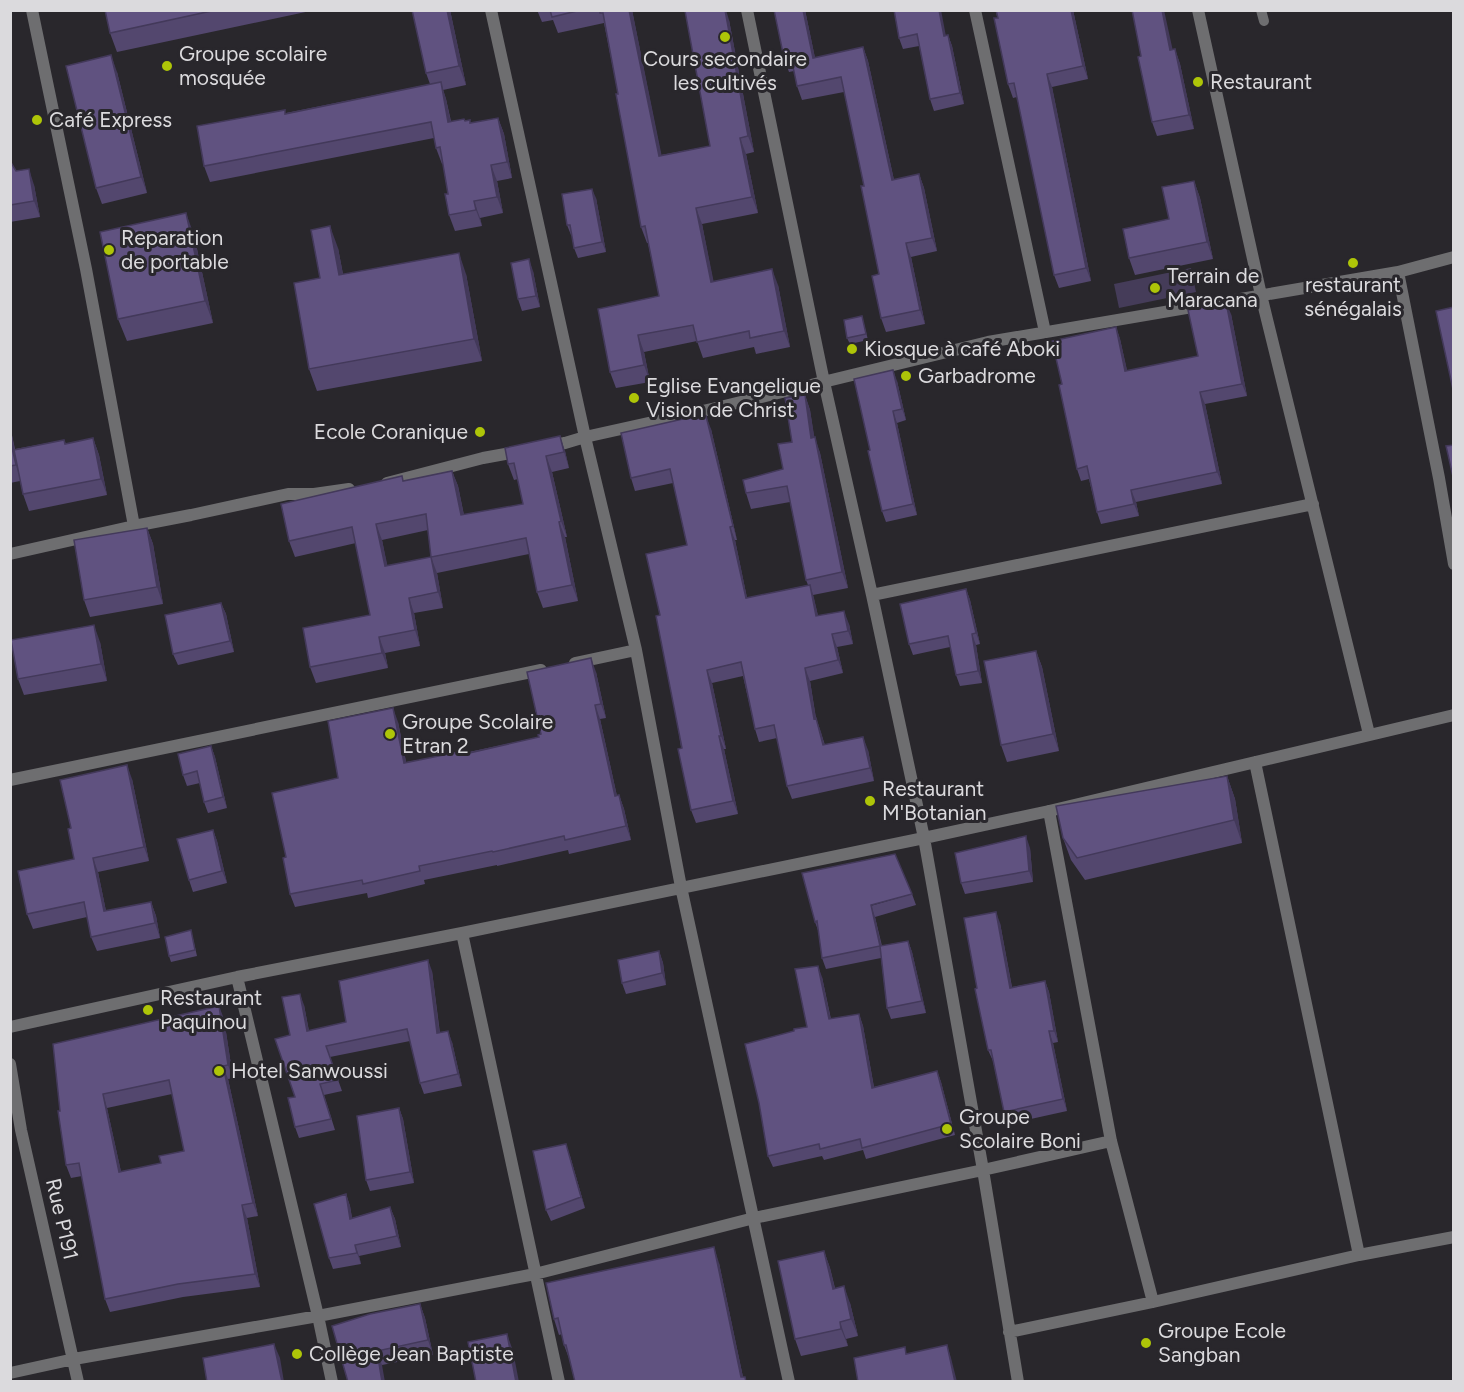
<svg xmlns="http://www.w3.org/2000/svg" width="1464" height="1392" viewBox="0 0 1464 1392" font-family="Figtree,sans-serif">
<rect width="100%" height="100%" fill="#29272c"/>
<path fill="#453c59" d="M1191,268L1196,292L1119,308L1114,284Z"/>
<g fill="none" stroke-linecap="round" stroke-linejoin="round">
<path stroke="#6e6e70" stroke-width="10" d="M1261,10L1264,21"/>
<path stroke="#6e6e70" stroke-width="12" d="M32,10L86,269L134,526
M491,10L585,437L636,650L681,887L789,1382
M747,10L824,382L872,595L924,838L983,1170L1018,1382
M975,10L1045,332
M1198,10L1261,295L1369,734
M1398,272L1439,478L1454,564
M548,446L565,443L585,437L716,408L988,342L1398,272L1454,257
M387,483L483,458L522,451
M10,554L134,526L191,515L288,494H314L349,489
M872,595L1313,504
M575,663L636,650
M1255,762L1359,1255
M10,780L541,670
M1049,811L1111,1141L1153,1302
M462,933L559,1382
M237,977L318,1316L332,1382
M10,1027L237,977L462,933L924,838L1049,811L1454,715
M10,1064L21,1130L78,1382
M1009,1332L1153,1302L1359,1255L1454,1237
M10,1373L74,1359L318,1316L535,1274L754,1218L983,1170L1111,1141"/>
</g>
<path fill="#53476e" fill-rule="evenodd" d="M105,10H315L117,52L110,33Z
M412,10H450L466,85L443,90L446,99L451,121H465L471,123L498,118L504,134L512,178L497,181L503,213L480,218L482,226L455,231L449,215L448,194L443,164H442L436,148L434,138L210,182L204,166L286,113L430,84L426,73Z
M537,10H632L661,155L710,146L729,20L754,152L746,154L758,213L702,224L713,281L778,285L790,347L756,354L754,347L703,358L697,341L644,352L650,382L616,388L610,372L659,296L648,243H647L641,227L618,94L605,28L604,23L558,33L553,20L542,22Z
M774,10H805L815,58L863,47L868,61L894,180L919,174L924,188L937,251L911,257L925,324L886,332L881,318L879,274L864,186L844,92L802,100L797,86L794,71L789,72L784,58Z
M894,10L946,35H948L952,46L964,104L934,111L930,99L919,46L903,49L899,38Z
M996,10H1073L1088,79L1052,87L1091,281L1059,288L1054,275L1017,97L1013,98L1008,84Z
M1175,49L1180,64L1194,129L1157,136L1152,122L1173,50Z
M117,72L147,193L102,204L96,188Z
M10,161L16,171L34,185L40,217L10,222Z
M1194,181L1200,198L1213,259L1135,275L1129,258L1169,219Z
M596,198L606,252L578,258L574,248L572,235H571L567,225Z
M194,235L213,323L127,341L118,319Z
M338,248L343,274H466L482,361L317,391L309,369L320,278Z
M533,271L540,307L522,311L518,299Z
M1231,314L1247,396L1205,404L1222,484L1136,502L1139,516L1101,524L1097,512L1089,479L1081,481L1077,469L1062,384L1116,327L1120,339L1127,371L1198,356Z
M862,316L868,340L850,344L847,338Z
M897,381L906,420L897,423L917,515L886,522L882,511L870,450Z
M805,395L810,410L814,437L820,453L848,588L813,595L818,616L849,624L853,644L837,647L843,673L810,681L816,718L825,745L868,750L874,781L792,799L787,786L777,738L759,742L755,729L743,676L712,683L726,749H724L738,814L696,823L691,810L660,615L687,545L673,483L635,491L631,478L696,418L711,429L737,540H735L747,598L808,585L806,580L790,502L751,509L746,493L783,469Z
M10,426L15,449L64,440L66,444L93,438L99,455L107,495L29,511L23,494L20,481L10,483Z
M565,451L569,468L552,472L567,537H565L578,601L543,608L537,592L529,554L437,573L443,608L414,613L420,646L385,653L388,668L316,683L310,667L370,615L356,543L295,557L289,541L404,481L452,471L458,486L464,515L523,504L518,479L514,480L508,464ZM428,530L431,557L387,566L382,540Z
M147,528L153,544L163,604L90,617L84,600Z
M966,589L970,600L980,644L976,645L982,683L960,686L956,675L950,647L913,655L909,644Z
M221,603L226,614L234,652L178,665L173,654Z
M100,642L107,681L24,695L18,679Z
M1036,651L1042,667L1059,751L1007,762L1001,745Z
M596,672L606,718L600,719L617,796L619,795L624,809L631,840L569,854L568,850L497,866V865L424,880L425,884L368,898L367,893L295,907L290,894L286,857L338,778L398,722L406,762L469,752L539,737Z
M211,746L215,757L227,808L208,813L204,802L200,783L187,786L183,775Z
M1227,776L1235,799L1242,843L1085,880L1071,860L1063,838Z
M132,779L149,861L98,872L106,911L151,902L156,916L160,938L97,951L91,937L87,917L33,929L27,914L74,859L71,828Z
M213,830L217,841L227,883L193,892L189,880Z
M1030,848L1033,882L965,894L961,883Z
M912,894L916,905L875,917L882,946L908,941L912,952L926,1013L891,1019L887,1008L881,958L826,969L822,958L819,933L815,922Z
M1000,923L1012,987L1045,981L1049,992L1058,1042L1053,1043L1067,1111L1008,1124L1004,1112L993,1061L988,1050L977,988Z
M191,930L197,956L171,962L169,956Z
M659,951L663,963L666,985L626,994L622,983Z
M432,971L440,1033L452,1042L462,1086L424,1094L420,1083L410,1041L330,1057L342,1091L324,1095L335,1130L299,1138L295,1127V1097L290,1035L304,1005L309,1031L346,1022Z
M822,977L831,1019L859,1014L863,1026L874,1087L937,1071L941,1082L955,1135L866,1159L863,1150L824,1160L822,1156L773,1167L768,1156Z
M224,1019L233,1078L228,1079L258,1216L247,1218L260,1287L183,1297L110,1312L105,1299L82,1176L71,1178L66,1165L60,1111ZM172,1094L184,1151L161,1163L121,1172L107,1108Z
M399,1108L403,1119L414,1183L370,1191L366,1180Z
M570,1156L585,1208L551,1221L546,1210Z
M346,1194L350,1206L352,1218L390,1207L395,1219L401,1247L359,1256L361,1264L333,1269L329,1258Z
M824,1251L830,1268L835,1288L850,1303L858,1336L846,1339L848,1346L801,1356L795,1339Z
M719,1263L743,1377L747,1382L570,1361L564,1345L562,1334L559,1335L554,1319Z
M420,1304L425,1318L433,1355L382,1365L348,1382Z"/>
<path fill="#43395a" d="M447,10H450L466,85L459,66Z
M629,10H632L665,172L659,156Z
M725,10H726L729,20L754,152L748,136Z
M803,10H805L818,72L813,58Z
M939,10H941L948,47L944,36Z
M1071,10H1073L1088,79L1083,66Z
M1162,10H1164L1176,65L1170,50Z
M948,35L952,46L964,104L960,93Z
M863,47L868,61L897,194L892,180Z
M1175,49L1180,64L1194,129L1189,115Z
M111,55L117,72L147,193L141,177Z
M1047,74L1052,87L1091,281L1086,268Z
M441,82L446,99L454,138L448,122Z
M498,118L504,134L512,178L507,162Z
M740,138L746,154L758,213L752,197Z
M491,165L497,181L503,213L497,197Z
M29,169L34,185L40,217L34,201Z
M919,174L924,188L937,251L932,238Z
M1194,181L1200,198L1213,259L1207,242Z
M592,189L596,198L606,252L602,242Z
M474,201L480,218L482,226L476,210Z
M696,208L702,224L717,298L711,282Z
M186,213L194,235L213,323L205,301Z
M330,226L338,248L347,296L339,275Z
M906,243L911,257L925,324L920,310Z
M459,253L466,274L482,361L474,339Z
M529,259L533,271L540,307L536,296Z
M772,269L778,285L790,347L784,331Z
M1226,302L1231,314L1247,396L1242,384Z
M1116,327L1120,339L1130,383L1125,371Z
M638,335L644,352L650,382L644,365Z
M893,370L897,381L906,420L902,409Z
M1200,392L1205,404L1222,484L1217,472Z
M805,395L810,410L817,453L811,438Z
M893,411L897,423L917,515L913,504Z
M706,416L711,429L737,540L733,526Z
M10,426L21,481L16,465L10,439Z
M560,436L565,451L569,468L564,452Z
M815,437L820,453L848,588L842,572Z
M93,438L99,455L107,495L101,479Z
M546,456L552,472L567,537L561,521Z
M452,471L458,486L467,531L461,515Z
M1131,490L1136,502L1139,516L1134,504Z
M559,522L565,537L578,601L572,585Z
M376,524L382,540L391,582L385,566Z
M730,527L735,540L750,612L746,598Z
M147,528L153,544L163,604L157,587Z
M431,557L437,573L443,608L438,592Z
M810,585L814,598L821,629L816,616Z
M966,589L970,600L980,644L976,633Z
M409,598L414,613L420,646L415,630Z
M221,603L226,614L234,652L230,641Z
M844,611L849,624L853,644L848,631Z
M94,625L100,642L107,681L101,664Z
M832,634L837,647L843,673L838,660Z
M972,634L976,645L982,683L978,671Z
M379,637L385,653L388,668L382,653Z
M1036,651L1042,667L1059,751L1053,734Z
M591,658L596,672L606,718L601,704Z
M805,668L810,681L818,732L814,719Z
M707,670L712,683L726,749L721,736Z
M595,705L600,719L620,810L615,796Z
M393,708L398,722L409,776L404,763Z
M816,718L821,732L828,759L823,745Z
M719,736L724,749L738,814L733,801Z
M863,737L868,750L874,781L870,768Z
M211,746L215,757L227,808L223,797Z
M127,765L132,779L149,861L144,847Z
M1227,776L1235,799L1242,843L1234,820Z
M619,795L624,809L631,840L626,826Z
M213,830L217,841L227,883L222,871Z
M1026,836L1030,848L1033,882L1029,871Z
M93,858L98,872L109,926L104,911Z
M151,902L156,916L160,938L155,923Z
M871,905L875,917L884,958L880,946Z
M996,912L1000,923L1014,999L1010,988Z
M908,941L912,952L926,1013L922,1001Z
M659,951L663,963L666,985L662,973Z
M428,960L432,971L441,1044L437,1033Z
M818,966L822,977L833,1030L829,1019Z
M1045,981L1049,992L1058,1042L1054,1031Z
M300,994L304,1005L311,1042L307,1031Z
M219,1006L224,1019L233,1078L228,1065Z
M859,1014L863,1026L876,1099L872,1088Z
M448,1031L452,1042L462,1086L458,1074Z
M1049,1031L1053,1043L1067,1111L1063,1099Z
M223,1066L228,1079L258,1216L253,1203Z
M937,1071L941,1082L955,1135L951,1124Z
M103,1094L107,1108L124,1185L119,1172Z
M399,1108L403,1119L414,1183L410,1172Z
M566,1144L570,1156L585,1208L581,1197Z
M346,1194L350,1206L354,1230L350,1219Z
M242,1205L247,1218L260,1287L255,1274Z
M390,1207L395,1219L401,1247L397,1236Z
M355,1245L359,1256L361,1264L357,1253Z
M714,1247L719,1263L744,1382L741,1377Z
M824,1251L830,1268L839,1306L833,1289Z
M844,1286L850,1303L858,1336L851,1319Z
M420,1304L425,1318L433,1355L428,1340Z
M840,1322L846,1339L848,1346L841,1329Z
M507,1334L513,1351L519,1382H516Z
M274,1344L280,1358L284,1382H282Z
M947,1345L951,1358L957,1382H955Z
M377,1351L382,1365L385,1382H382Z"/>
<path fill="#605280" stroke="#43395a" stroke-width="1.5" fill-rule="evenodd" d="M105,10H216L110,33Z
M412,10H447L459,66L426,73Z
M550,10H581L552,17Z
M600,10H629L659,156L710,146L685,11L725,10L748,136L740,138L752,197L696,208L711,282L772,269L784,331L750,338L749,331L697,342L693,325L638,335L644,365L610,372L598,309L659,296L645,226L641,227L616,94H618L610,51L603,13H600Z
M774,10H803L813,58L863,47L892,180L919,174L932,238L906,243L920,310L881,318L872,276L879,274L861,186H864L841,77L797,86L791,57L784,58Z
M894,10H939L944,36L948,35L960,93L930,99L917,34L899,38Z
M996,10H1071L1083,66L1047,74L1086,268L1054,275L1014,83L1008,84L994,18H998Z
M1132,10H1162L1170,50L1175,49L1189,115L1152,122L1138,57L1141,56Z
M111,55L141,177L96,188L66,66Z
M441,82L448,122L464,119L465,121L470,120V123L498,118L507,162L491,165L497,197L474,201L476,210L449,215L445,194H448L440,147L436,148L431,122L204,166L197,126L285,110V114Z
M10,161L16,171L29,169L34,201L10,205Z
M1194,181L1207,242L1129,258L1123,229L1169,219L1162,187Z
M592,189L602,242L574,248L570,225H567L562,194Z
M186,213L205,301L118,319L100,232Z
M330,226L339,275L459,253L474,339L309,369L294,283L320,278L311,230Z
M529,259L536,296L518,299L511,263Z
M1226,302L1242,384L1200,392L1217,472L1131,490L1134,504L1097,512L1087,466L1077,469L1059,385L1062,384L1052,341L1116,327L1125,371L1198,356L1188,310Z
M1454,307V394L1436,311Z
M862,316L866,334L847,338L844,320Z
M893,370L902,409L893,411L913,504L882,511L868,451L870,450L854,379Z
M805,395L811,438L815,437L842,572L806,580L787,486L746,493L743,480L783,469L778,444L792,442L785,398Z
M696,416V418L706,416L733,526L730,527L746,598L810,585L816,616L844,611L848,631L832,634L838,660L805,668L814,719L816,718L823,745L863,737L870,768L787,786L774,725L755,729L741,662L707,670L721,736H719L733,801L691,810L678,749L682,748L656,616L660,615L646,554L687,545L670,469L631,478L621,433Z
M560,436L564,452L546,456L561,521L559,522L572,585L537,592L526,538L431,557L438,592L409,598L415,630L379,637L382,653L310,667L303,628L370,615L352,527L289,541L281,504L402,476L403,481L452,471L461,515L523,504L514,463L508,464L505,448ZM426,514L431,557L385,566L376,524Z
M93,438L101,479L23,494L14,450L64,440L65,444Z
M10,439L16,465L10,466Z
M1454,445V481L1446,446Z
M147,528L157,587L84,600L74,540Z
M966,589L976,633L972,634L978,671L956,675L948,636L909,644L900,604Z
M221,603L230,641L173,654L165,615Z
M94,625L101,664L18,679L11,640Z
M1036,651L1053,734L1001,745L984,661Z
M591,658L601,704L595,705L615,796L619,795L626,826L565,840L564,836L493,852L492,851L419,866L420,871L363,884L362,880L290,894L283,858L286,857L272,793L338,778L328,721L393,708L404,763L468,750L469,753L539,737L538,735L541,734L527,672Z
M211,746L223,797L204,802L197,771L183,775L178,754Z
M127,765L144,847L93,858L104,911L151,902L155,923L91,937L84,902L27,914L18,871L74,859L68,829L71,828L60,780Z
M1227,776L1234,820L1077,858L1063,838L1056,806Z
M213,830L222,871L189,880L177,839Z
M1026,836L1029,871L961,883L955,853Z
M895,854L912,894L871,905L880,946L822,958L817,921L815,922L802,873Z
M996,912L1010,988L1045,981L1054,1031H1049L1063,1099L1004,1112L991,1050H988L975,989L977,988L964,918Z
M191,930L195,950L169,956L165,937Z
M908,941L922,1001L887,1008L880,946Z
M659,951L662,973L622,983L618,960Z
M428,960L437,1033L448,1031L458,1074L420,1083L407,1029L326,1046L338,1080L320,1084L331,1119L295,1127L288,1098L295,1097L275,1039L290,1035L282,997L300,994L307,1031L346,1022L339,981Z
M818,966L829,1019L859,1014L872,1088L937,1071L951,1124L862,1148L860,1139L820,1149L819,1144L768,1156L759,1103L745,1044L794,1031V1029L807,1027L795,969Z
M219,1006L228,1065L223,1066L253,1203L242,1205L255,1274L178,1284L105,1299L79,1163L66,1165L58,1111H60L53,1044ZM169,1080L184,1151L159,1156L161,1163L119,1172L103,1094Z
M399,1108L410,1172L366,1180L357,1116Z
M566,1144L581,1197L546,1210L533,1151Z
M346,1194L350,1219L390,1207L397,1236L355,1245L357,1253L329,1258L314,1204Z
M714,1247L741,1377H745L746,1382H575L566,1345H564L558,1318L554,1319L546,1283Z
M824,1251L833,1289L844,1286L851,1319L840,1322L841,1329L795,1339L778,1261Z
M420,1304L428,1340L377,1351L382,1382H348L332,1326L370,1314Z
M507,1334L516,1382H476L468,1342Z
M274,1344L282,1382H207L203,1358Z
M947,1345L955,1382H858L854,1358L905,1347L906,1354Z"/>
<g fill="#aec508" stroke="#29272c" stroke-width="2">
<circle cx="725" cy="37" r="6"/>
<circle cx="167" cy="66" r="6"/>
<circle cx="1198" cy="82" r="6"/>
<circle cx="37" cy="120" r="6"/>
<circle cx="109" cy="250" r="6"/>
<circle cx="1353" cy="263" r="6"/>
<circle cx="1155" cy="288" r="6"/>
<circle cx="852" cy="349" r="6"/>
<circle cx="906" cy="376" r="6"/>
<circle cx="634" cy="398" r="6"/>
<circle cx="480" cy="432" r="6"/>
<circle cx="390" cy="734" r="6"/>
<circle cx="870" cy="801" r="6"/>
<circle cx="148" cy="1010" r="6"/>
<circle cx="219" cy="1071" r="6"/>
<circle cx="947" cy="1129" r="6"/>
<circle cx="1146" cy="1343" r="6"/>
<circle cx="297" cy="1354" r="6"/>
</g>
<g text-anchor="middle" stroke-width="6" stroke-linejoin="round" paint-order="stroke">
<g font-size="21" fill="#dbdadd" stroke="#29272c" text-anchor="start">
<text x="179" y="61">Groupe scolaire<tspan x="179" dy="24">mosquée</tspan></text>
<text x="725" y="66" text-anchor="middle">Cours secondaire<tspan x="725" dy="24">les cultivés</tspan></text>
<text x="1210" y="89">Restaurant</text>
<text x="49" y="127">Café Express</text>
<text x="121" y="245">Reparation<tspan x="121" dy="24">de portable</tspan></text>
<text x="1167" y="283">Terrain de<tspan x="1167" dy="24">Maracana</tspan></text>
<text x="1353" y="292" text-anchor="middle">restaurant<tspan x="1353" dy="24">sénégalais</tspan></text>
<text x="864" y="356">Kiosque à café Aboki</text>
<text x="918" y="383">Garbadrome</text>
<text x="646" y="393">Eglise Evangelique<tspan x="646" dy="24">Vision de Christ</tspan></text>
<text x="468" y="439" text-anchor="end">Ecole Coranique</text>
<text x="402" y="729">Groupe Scolaire<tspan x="402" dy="24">Etran 2</tspan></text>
<text x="882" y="796">Restaurant<tspan x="882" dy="24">M'Botanian</tspan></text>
<text x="160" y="1005">Restaurant<tspan x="160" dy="24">Paquinou</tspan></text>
<text x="231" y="1078">Hotel Sanwoussi</text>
<text x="959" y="1124">Groupe<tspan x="959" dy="24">Scolaire Boni</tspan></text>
<text x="1158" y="1338">Groupe Ecole<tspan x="1158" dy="24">Sangban</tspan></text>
<text x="309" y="1361">Collège Jean Baptiste</text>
</g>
<g font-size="21" fill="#dbdadd" stroke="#29272c">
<text transform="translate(62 1219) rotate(77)" y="7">Rue P191</text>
</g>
</g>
<rect width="1464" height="1392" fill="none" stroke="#dbdadd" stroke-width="24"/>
</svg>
